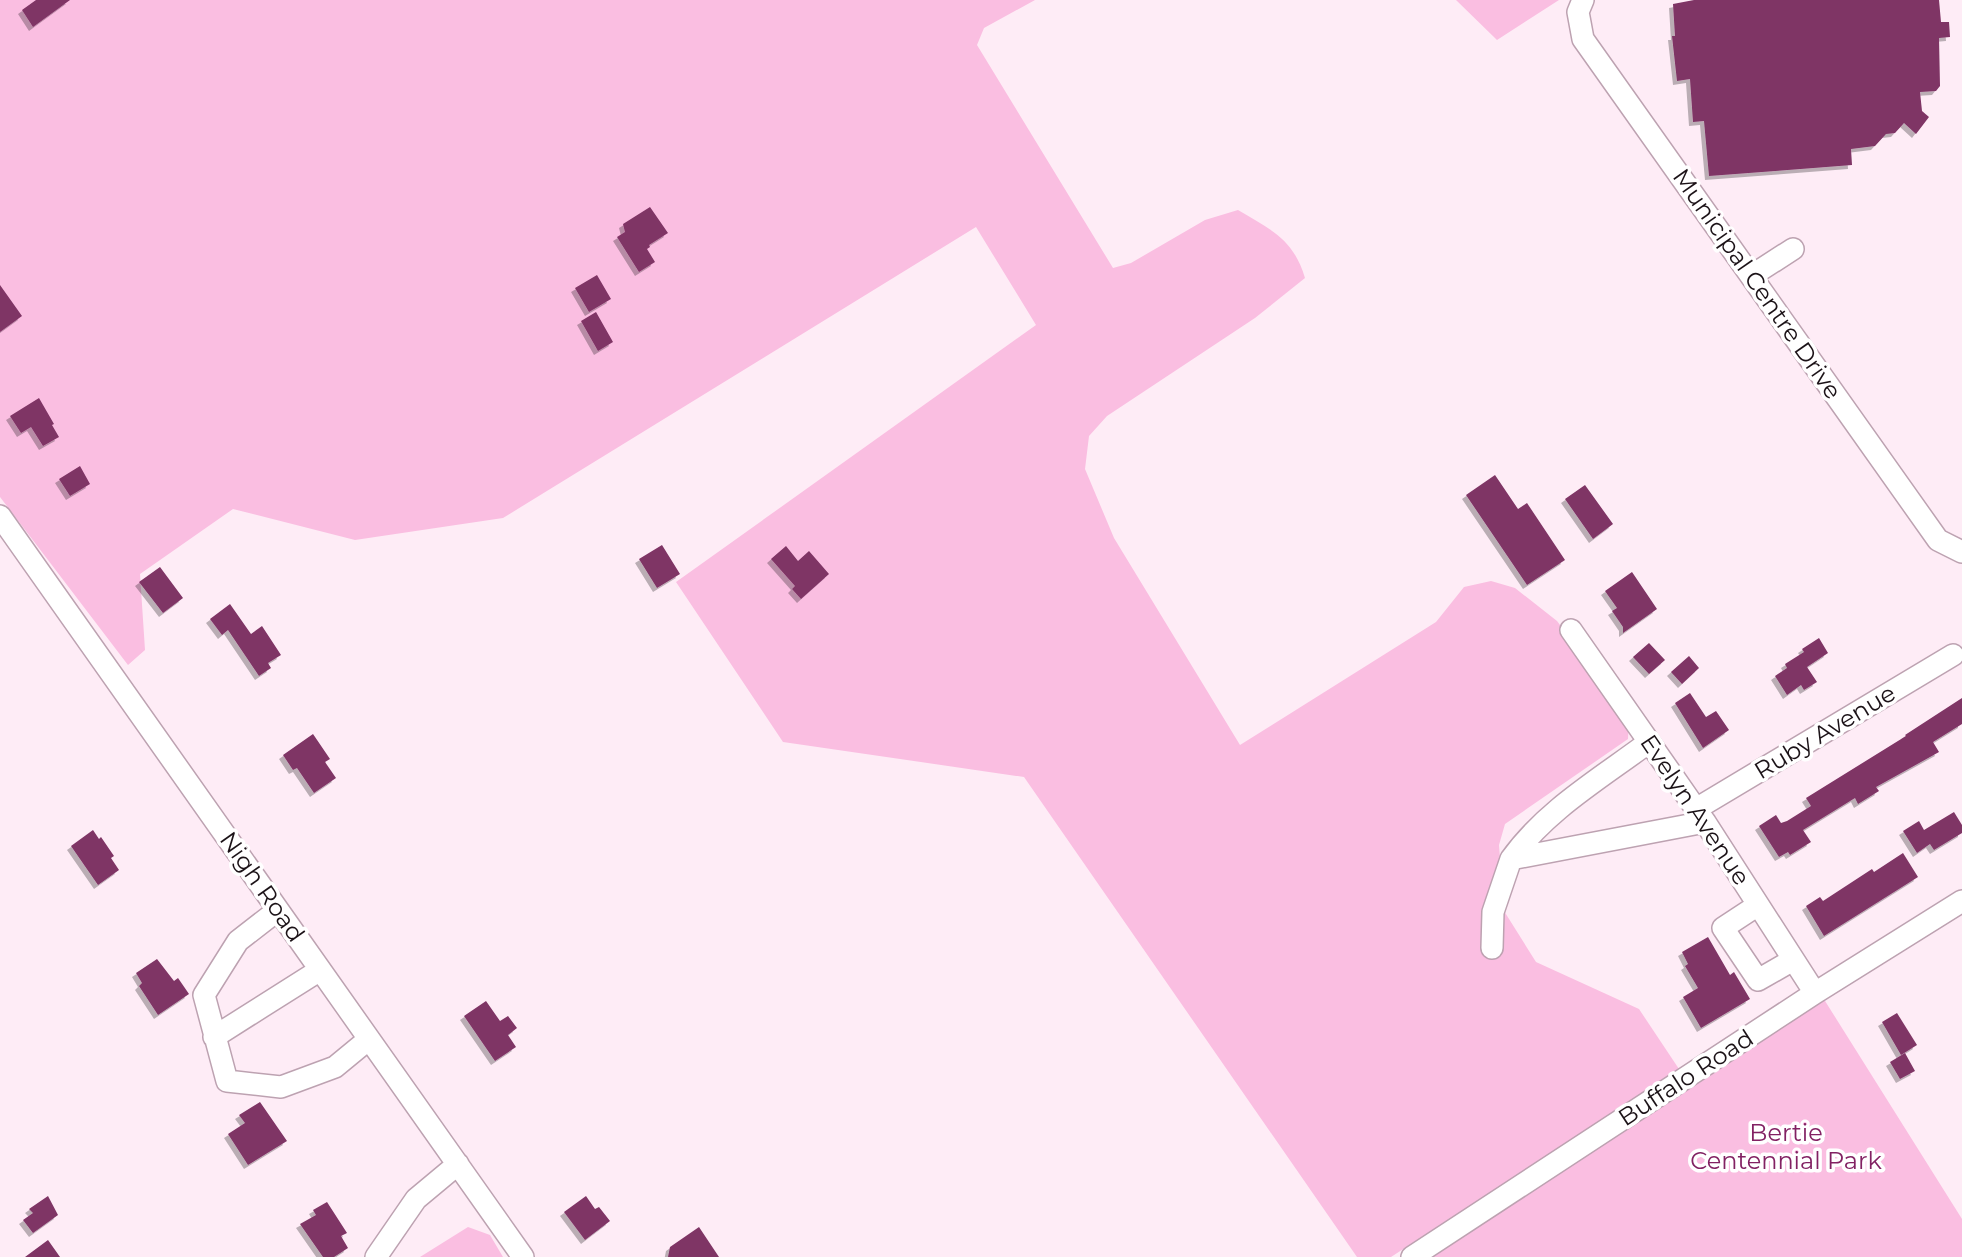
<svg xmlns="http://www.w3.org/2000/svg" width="1962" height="1257" viewBox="0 0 1962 1257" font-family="Montserrat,sans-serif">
<defs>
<filter id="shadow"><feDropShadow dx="-4" dy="4" stdDeviation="0" flood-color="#0004"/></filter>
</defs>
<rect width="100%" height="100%" fill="#feecf6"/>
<path fill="#fabee1" d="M0,0H1035L984,28L977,45L1113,268L1131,263L1205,220L1238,210C1271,230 1293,238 1305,278L1255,318L1107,416L1089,436L1085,469L1114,538L1240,745L1436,622L1464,587L1491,581L1515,588L1557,621L1629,717L1628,739L1505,824L1499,845L1504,911L1536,962L1639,1009L1679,1069L1391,1257H1357L1024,777L783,742L676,582L1036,325L976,227L503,518L355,540L233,509L140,574L145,650L128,665L0,497Z
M1456,0H1559L1497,40Z
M1820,993L1962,1219V1257H1412Z
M468,1227L490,1235L503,1257H420Z"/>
<path fill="#7f3465" filter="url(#shadow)" d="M36,0H70L33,27L22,10Z
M1694,0H1939L1941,22H1949L1950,37L1939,38L1940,86L1936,91L1920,92L1922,111L1929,117L1916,134L1904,123L1895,133L1886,134L1875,146L1851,149L1852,165L1709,176L1704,121L1693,122L1690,79L1677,81L1672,36H1675L1673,4Z
M650,207L668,233L649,245L650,247L647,249L655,262L639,272L617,237L625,232L623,224Z
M597,275L611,299L589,312L575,288Z
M0,285L22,316L0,332Z
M596,312L613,342L598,351L581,321Z
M39,398L54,424L52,425L59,437L43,446L31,427L21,433L10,416Z
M80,466L90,484L70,496L59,479Z
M1495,475L1518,509L1527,503L1565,560L1527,585L1466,495Z
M1585,485L1613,524L1593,539L1565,499Z
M662,545L680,574L657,588L639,559Z
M786,546L798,561L809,551L829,574L801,599L792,589L795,586L771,559Z
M160,567L183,598L163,613L139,582Z
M1632,572L1657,609L1623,633V627L1612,611L1617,608L1605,591Z
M230,604L251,634L262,626L281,655L268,663L271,668L259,676L228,630L222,635L210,619Z
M1819,638L1828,653L1807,667L1817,682L1804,690L1801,685L1787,695L1775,676L1787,668L1785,664L1804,652L1802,649Z
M1649,643L1665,660L1649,674L1633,657Z
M1689,656L1699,668L1682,684L1671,672Z
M1690,693L1706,717L1716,711L1729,730L1703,748L1675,703Z
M1962,698V724L1933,742L1939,752L1876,787L1879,791L1858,804L1855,798L1803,830L1811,842L1790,855L1788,852L1779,857L1759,826L1776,815L1781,823L1787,821L1811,806L1806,798L1906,736L1905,735Z
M313,734L330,759L325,762L336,778L314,793L297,768L293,770L283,755Z
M1954,812L1962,825V833L1934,850L1930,844L1917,853L1903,831L1919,821L1924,830Z
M93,830L99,839L101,837L114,856L111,858L119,870L98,885L71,846Z
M1903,853L1918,877L1824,936L1806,906L1820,897L1823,901L1872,869L1874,872Z
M1708,937L1730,975L1734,972L1750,999L1701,1028L1683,997L1698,988L1685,966L1688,964L1682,952Z
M157,959L174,981L178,978L189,994L158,1015L139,986L142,983L136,973Z
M486,1001L500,1021L508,1016L517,1028L508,1035L516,1047L495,1061L464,1016Z
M1897,1013L1917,1045L1901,1055L1882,1022Z
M1905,1053L1915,1071L1900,1079L1890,1062Z
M260,1102L287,1141L248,1165L228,1134L245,1123L239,1115Z
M48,1196L58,1215L33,1233L23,1220L33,1213L29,1209Z
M586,1196L595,1209L599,1207L610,1221L585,1240L564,1212Z
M327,1202L347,1233L341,1236L348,1248L334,1257H323L300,1224L316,1215L313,1210Z
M699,1227L719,1257H668L670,1247Z
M48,1240L60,1257H25Z"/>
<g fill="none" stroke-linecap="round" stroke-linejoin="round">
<defs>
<path id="minor" d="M1583,0L1578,12L1583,39L1938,540L1962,552
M1751,276L1793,249
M0,516L523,1257
M1571,630L1705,822L1815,993
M1696,809L1953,655
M1511,859C1546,810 1601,778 1649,742
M1758,905L1723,928L1758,980L1793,960
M278,910L238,941L204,995L227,1081L281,1087L335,1067L369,1039
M1492,948L1493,912L1511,859L1705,822
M214,1037L320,970
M376,1257L416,1199L458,1164
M1412,1257L1815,993L1962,901"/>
</defs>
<use href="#minor" stroke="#bda2b1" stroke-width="24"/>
<use href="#minor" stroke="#fff" stroke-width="21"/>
</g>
<g text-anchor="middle" stroke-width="7" stroke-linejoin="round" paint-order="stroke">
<g font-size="24" fill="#1b1217" stroke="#fff">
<text transform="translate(1757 284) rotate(55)" y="8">Municipal Centre Drive</text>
<text transform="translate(1825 732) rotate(-31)" y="8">Ruby Avenue</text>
<text transform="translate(1695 810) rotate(56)" y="8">Evelyn Avenue</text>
<text transform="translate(262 887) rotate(55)" y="8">Nigh Road</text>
<text transform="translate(1686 1078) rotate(-33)" y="8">Buffalo Road</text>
</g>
<g font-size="24" fill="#822163" stroke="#fff">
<text x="1786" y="1141">Bertie<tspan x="1786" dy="28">Centennial Park</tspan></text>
</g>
</g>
</svg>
